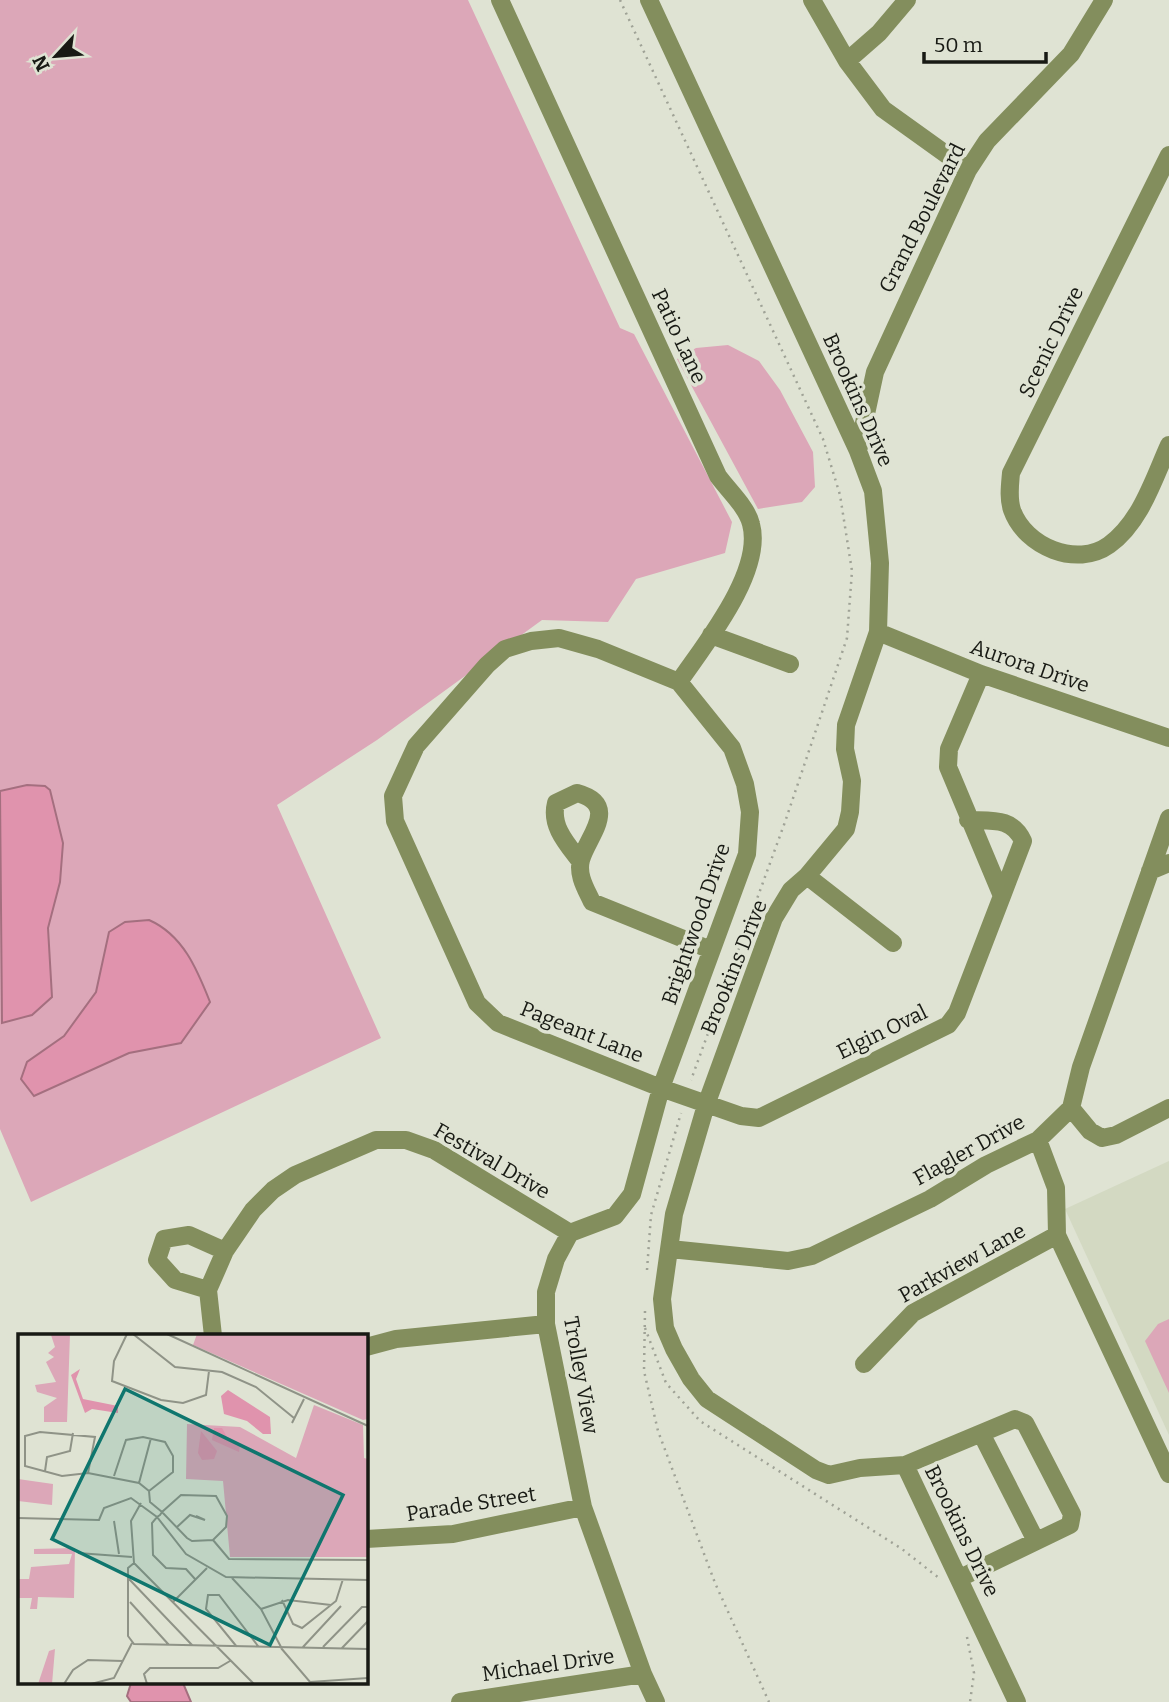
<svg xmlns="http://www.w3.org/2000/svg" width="1169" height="1702" viewBox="0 0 1169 1702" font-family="Bitter,serif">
<rect width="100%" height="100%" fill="#dfe3d3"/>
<path fill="#d3d9c2" d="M1169,1161V1435L1065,1209Z"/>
<path fill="#dca7b8" d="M0,0H468L620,328L634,334L732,522L725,553L636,579L608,622L542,620L377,740L277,805L381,1038L31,1202L0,1129Z
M728,345L759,361L780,390L813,452L815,487L802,502L758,509L677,359L696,348Z
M1169,1319V1393L1145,1341L1158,1324Z"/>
<path fill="#e093ad" stroke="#a46f7f" stroke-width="2" d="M27,785L45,786L50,790L63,843L60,882L48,928L52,997L32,1015L2,1023L0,791Z
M149,920C183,935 197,969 210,1002L181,1043L129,1053L34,1096L21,1079L27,1062L64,1036L96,992L109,932L125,922Z
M131,1683H183L191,1702H131L127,1696Z"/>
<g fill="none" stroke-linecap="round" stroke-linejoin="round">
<path stroke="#9fa296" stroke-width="2.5" stroke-dasharray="2 5" stroke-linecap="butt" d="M620,0L823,439L840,495L852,571L847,638L785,822L691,1080
M647,1270L651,1215L681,1113
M645,1311L644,1371L658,1431L715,1583L769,1702
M645,1328L666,1383L700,1421L902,1549L939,1578
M967,1637L974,1673L970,1702"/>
<path stroke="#838e5d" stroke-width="18" d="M500,0L718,476C728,490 747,507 751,524C764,572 704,645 679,682
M649,0L858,451L873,491L880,563L878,632L846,725L845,749L852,781L850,812L846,829L807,876L791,890L774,918L706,1105L674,1214L662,1299L665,1328L674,1349L691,1379L707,1399L816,1470L829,1475L860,1468L905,1465L1015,1419L1025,1423L1072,1514L1070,1525L960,1578
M812,0L847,61L883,109L968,170
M847,61L879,33L907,0
M1169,155L1011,473C1010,485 1008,498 1012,510C1025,547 1077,568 1109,545C1141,522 1154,478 1169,445
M858,451L875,372L968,170L987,141L1071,54L1104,0
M878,632L981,674L1169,738
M711,635L790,664
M968,820C992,821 1012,817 1023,841L1002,896
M580,861C567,844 550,826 556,803L577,793C621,805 587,837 581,860C577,875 586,889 592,902L711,950
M1150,871L1169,863
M807,876L893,943
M1071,1108L1090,1131L1102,1138L1116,1135L1169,1108
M1038,1140L1056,1188L1057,1235L1169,1474
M670,1249L788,1261L812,1256L930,1199L986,1165L1038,1140L1071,1108L1081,1067L1169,818
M208,1290L175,1280L157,1260L164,1239L189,1235L225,1251
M213,1336L208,1290L225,1251L253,1210L273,1190L295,1175L376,1140H406L434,1150L570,1233
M366,1347L396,1339L546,1324
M864,1364L913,1313L1057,1235
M982,1435L1036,1541
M905,1465L1017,1702
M366,1539L453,1534L583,1507
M460,1702L643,1674
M656,1702L643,1674L583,1507L546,1324V1292L556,1259L570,1233L615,1216L632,1194L661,1088L747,854L750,812L745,784L732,748L679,682L598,649L559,638L531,641L505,649L487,665L416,746L393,796L395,821L477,1003L498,1023L661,1088L741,1116L759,1118L948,1025L957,1013L1002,896L948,767L949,749L981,674"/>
</g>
<g text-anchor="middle" stroke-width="7" stroke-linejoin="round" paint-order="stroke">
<g font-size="21" fill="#181a14" stroke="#dfe3d3">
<text transform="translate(922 218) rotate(-63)" y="7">Grand Boulevard</text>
<text transform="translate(679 336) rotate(65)" y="7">Patio Lane</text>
<text transform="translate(1051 342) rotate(-64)" y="7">Scenic Drive</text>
<text transform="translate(858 400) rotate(66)" y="7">Brookins Drive</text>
<text transform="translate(1030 666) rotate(19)" y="7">Aurora Drive</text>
<text transform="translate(696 924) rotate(-71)" y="7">Brightwood Drive</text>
<text transform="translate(734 967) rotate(-68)" y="7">Brookins Drive</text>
<text transform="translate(582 1032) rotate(22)" y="7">Pageant Lane</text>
<text transform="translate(882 1032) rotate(-26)" y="7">Elgin Oval</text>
<text transform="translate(969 1150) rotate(-29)" y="7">Flagler Drive</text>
<text transform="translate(492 1161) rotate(30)" y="7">Festival Drive</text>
<text transform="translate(962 1263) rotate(-29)" y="7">Parkview Lane</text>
<text transform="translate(581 1375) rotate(80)" y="7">Trolley View</text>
<text transform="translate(471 1504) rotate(-9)" y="7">Parade Street</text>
<text transform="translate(962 1531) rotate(64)" y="7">Brookins Drive</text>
<text transform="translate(548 1665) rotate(-8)" y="7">Michael Drive</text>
</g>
</g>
<g transform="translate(18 1334)">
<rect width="350" height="350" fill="#dfe3d3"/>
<path d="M52,0L49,88H26V73L39,64L19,58L17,51L38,48L28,28L36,23L30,19L37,13L33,1ZM179,0H350V85L345,86L175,11ZM296,71L345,91L346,124L350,125V223H212L205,147L168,145L169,90L222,93L278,124ZM0,145L35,150L34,171L0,167ZM57,214L56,264L20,263L19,275H12L14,264H0V245H11L13,233L51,230L54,220H16V215ZM37,315L34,350H20L31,317Z" fill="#dca7b8"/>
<path d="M62,35L58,45L65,65L100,72V79L74,75L67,79L53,41ZM210,56L252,83L253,100H245L229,87L206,80L203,62ZM196,94H204L209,103L222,110L221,118L194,106ZM183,97L199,117L196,125L184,126L180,119Z" fill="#e093ad"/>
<path fill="none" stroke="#8f9387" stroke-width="2" d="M109,0L96,27L94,47L143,66L165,69L188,61L191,37M115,0L157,33L204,38L238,53L276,84M149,0L350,92M274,89L286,65M27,137L29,123L52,117L55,99M70,139L77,103L22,98L7,102V132L44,142L70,139L121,149L131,157L132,168L144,178L169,204L174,207L195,206L208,193L209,182L198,162L163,161L144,178L142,181L139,183L134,189L135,221L148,234L168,235L177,245M96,142L108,106L125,103L147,108L155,122V138L131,157M121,149L133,104M123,169L113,187L116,229L236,350M0,184L81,186L86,174L113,164L139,183L168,220L208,243L350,246M96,187L101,220M159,193L172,181L187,186L178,182M195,206L211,225L350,226M60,219L114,223M116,229L110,234V302L116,310L350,315M214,244L243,275L263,313M111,245L174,311M264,266L275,290L284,294L318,267L325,245M112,268L151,311M155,268L189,234M243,275L270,266L313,271M219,313L188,275L190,261H201L240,312M285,313L323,272M305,313L344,273H350M263,314L292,348L350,344M324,314L350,287M46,350L55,336L70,326L105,327M73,350L96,344L114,309M129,350L126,340L132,334H200L212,327"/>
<path fill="#0f766e" fill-opacity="0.15" stroke="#0f766e" stroke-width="3.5" d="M107,55L325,161L252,311L34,205Z"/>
<rect width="350" height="350" fill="none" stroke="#181a14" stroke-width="3.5"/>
</g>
<g transform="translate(56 56) rotate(244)" stroke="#dfe3d3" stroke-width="5" paint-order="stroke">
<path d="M0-5L12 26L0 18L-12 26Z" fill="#181a14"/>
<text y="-10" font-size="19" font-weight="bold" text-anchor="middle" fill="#181a14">N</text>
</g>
<path d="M924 52v10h122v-10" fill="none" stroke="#181a14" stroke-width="3.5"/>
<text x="934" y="52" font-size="21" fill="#181a14" stroke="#dfe3d3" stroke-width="5" paint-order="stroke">50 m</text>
</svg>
